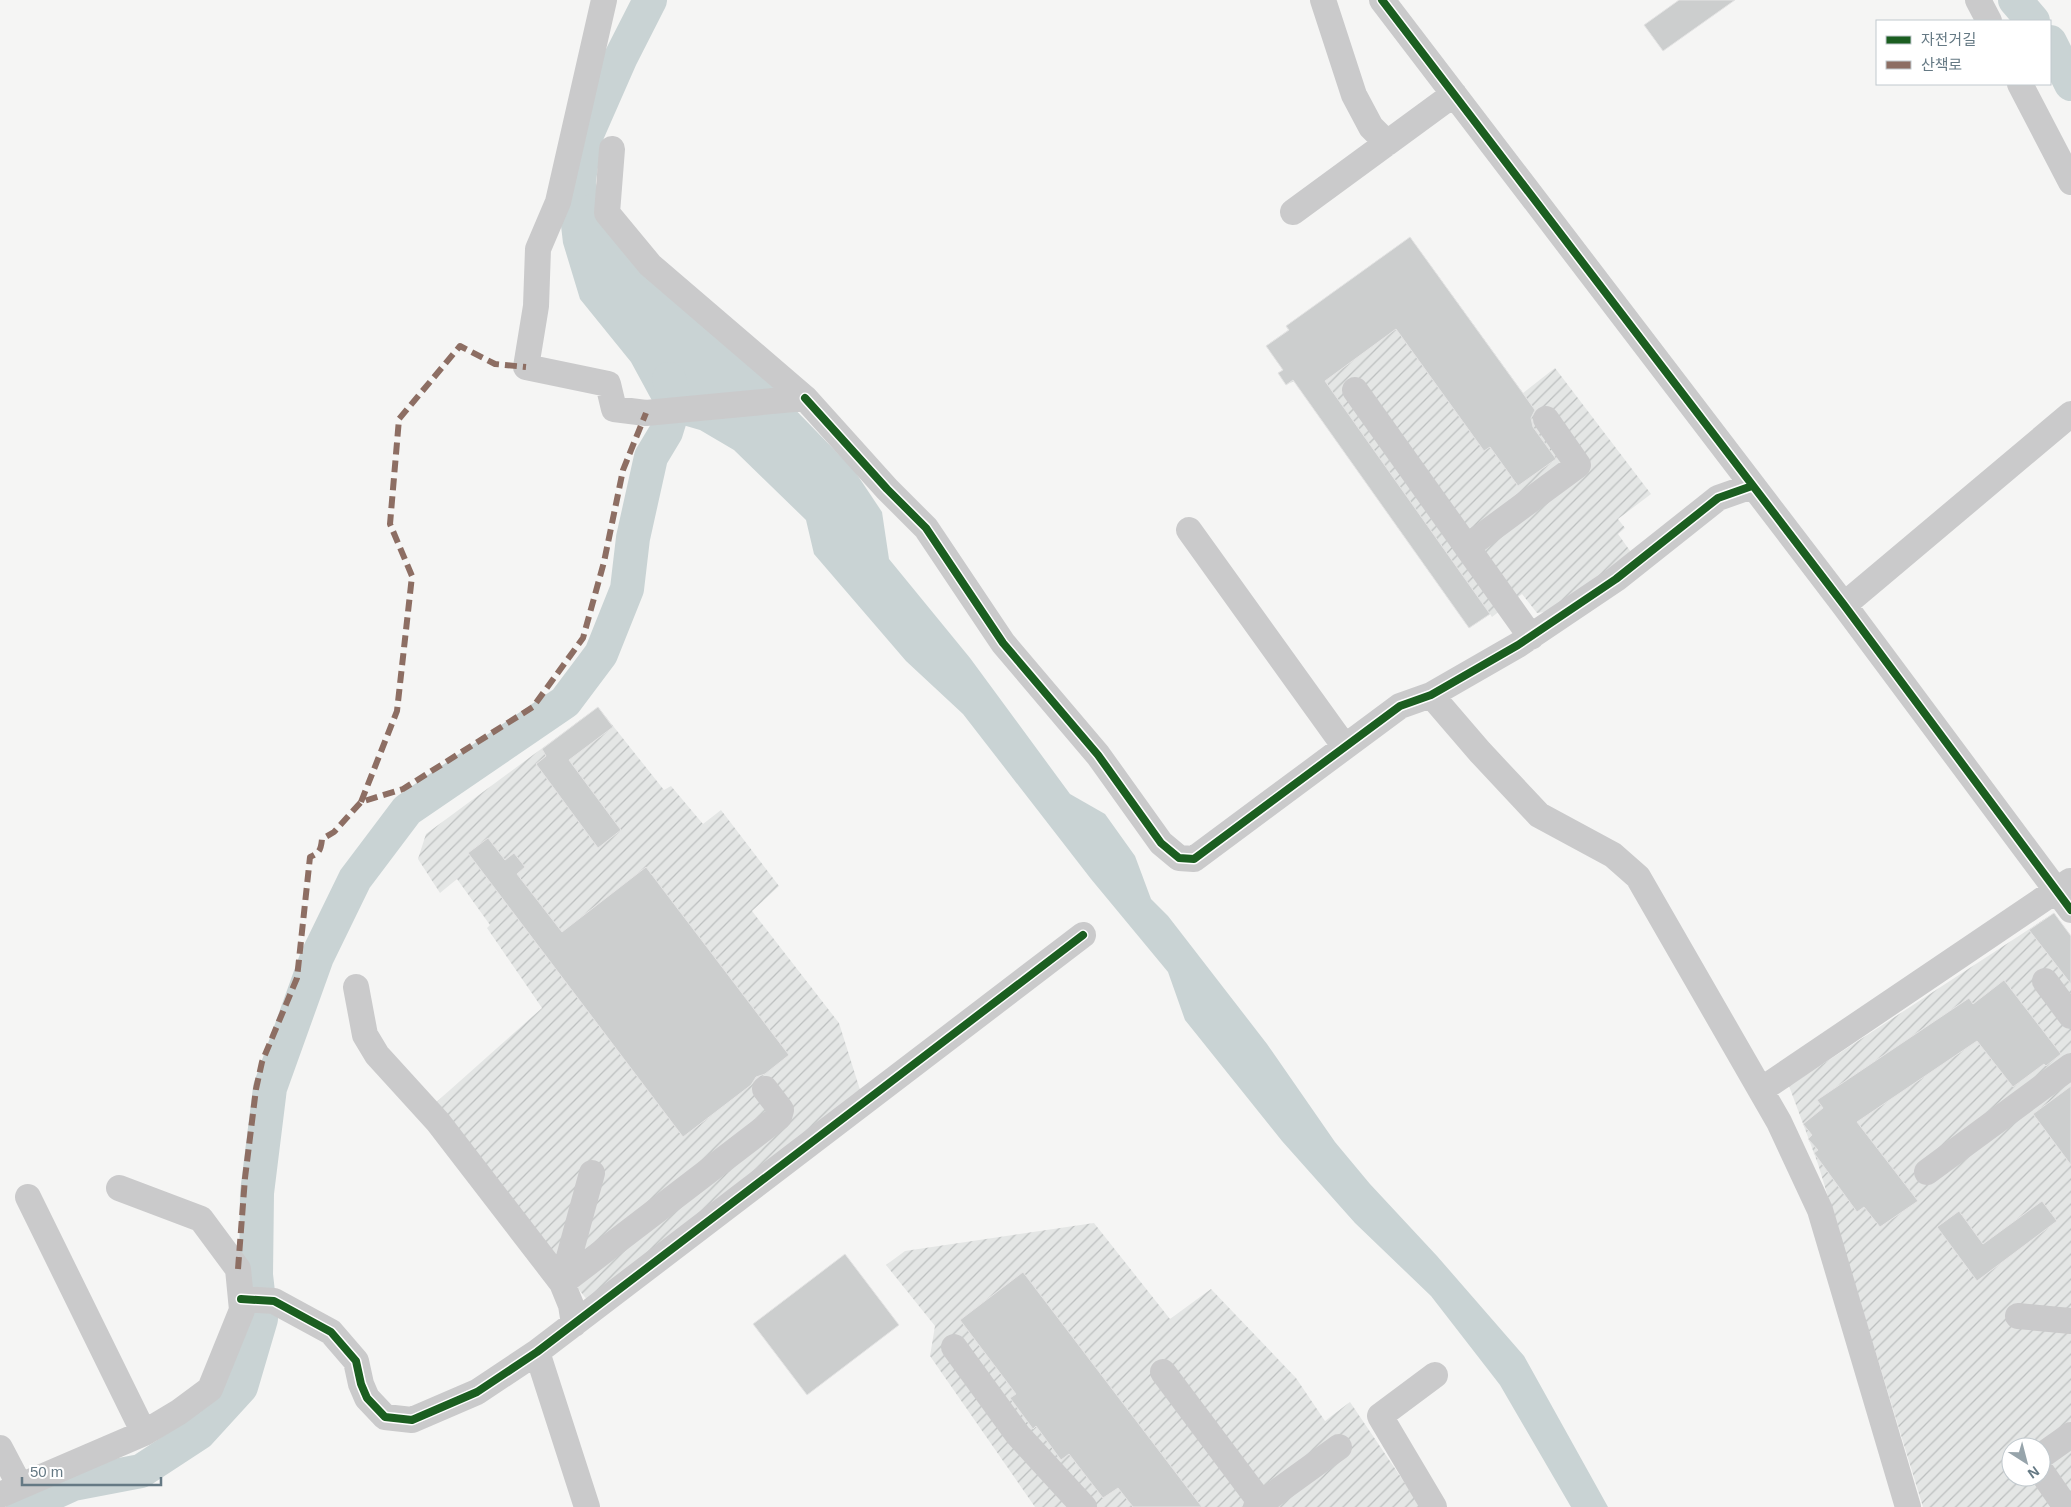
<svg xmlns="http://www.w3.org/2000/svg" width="2071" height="1507" viewBox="0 0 2071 1507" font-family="Arial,'Noto Sans KR',sans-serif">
<defs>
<pattern id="industrial-furrows" width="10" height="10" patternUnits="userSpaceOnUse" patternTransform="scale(1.25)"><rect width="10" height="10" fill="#e4e6e5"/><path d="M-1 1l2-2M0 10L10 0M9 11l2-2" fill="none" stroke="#bcbfbf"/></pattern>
</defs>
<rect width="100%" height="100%" fill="#f5f5f4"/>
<path fill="url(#industrial-furrows)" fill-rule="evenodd" d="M1410,237L1523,393L1555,368L1651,494L1618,519L1625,528L1618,534L1633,555L1559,610L1537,613L1522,594L1492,617L1490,614L1469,628L1294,381L1286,385L1278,373L1283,370L1266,346L1288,330L1286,326Z
M598,707L664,790L671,786L703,824L721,810L779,886L752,911L839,1023L861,1093L588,1301L432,1106L542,1008L487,928L490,925L457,879L440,893L418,859L426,834Z
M2054,913L2071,936V1507H1923L1818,1164L1789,1086ZM2011,1447H2041V1477H2011Z
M1094,1223L1170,1319L1211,1289L1296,1378L1325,1421L1350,1402L1421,1507H1035L930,1356L935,1326L886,1265L905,1251Z"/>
<path fill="#c9d3d4" d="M585,139L606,225L738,351L854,470L882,512L889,559L970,658L1070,794L1105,814L1135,856L1151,899L1168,916L1267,1044L1335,1142L1370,1184L1437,1256L1524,1356L1608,1507H1571L1500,1385L1431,1296L1355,1223L1282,1141L1185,1020L1168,972L1091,879L963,714L906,661L814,554L806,520L734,450L700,430L662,419L631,362L580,299L563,243L560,217Z"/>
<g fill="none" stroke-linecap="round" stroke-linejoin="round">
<path stroke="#c9d3d4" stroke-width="34" d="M2015,0L2033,21
M2050,42L2071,84
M579,180L585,139L621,57L650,0
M23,1507L73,1484L141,1471L199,1433L241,1387L261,1319L256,1275L257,1193L270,1088L317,957L355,879L407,810L565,702L601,654L627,589L633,538L651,457L666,432L675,403L669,379"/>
</g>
<path fill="#cccece" stroke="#e4e4e4" d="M1679,0H1735L1663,51L1644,25Z
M1410,237L1535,410L1531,418L1533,427L1556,459L1518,486L1490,447L1484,451L1396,329L1325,381L1490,614L1469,628L1293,380L1286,385L1278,373L1283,370L1266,346L1289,330L1286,326Z
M598,707L613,727L569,760L621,830L598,848L536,764L546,756L542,749Z
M488,838L505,860L514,853L525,867L517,874L562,932L646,867L789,1055L765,1074L756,1077L751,1085L683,1137L468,853Z
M2054,913L2071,936V984L2029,930Z
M2004,980L2061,1054L2046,1066L2044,1064L2013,1087L1977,1041L1857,1122L1918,1201L1880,1227L1864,1207L1857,1212L1814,1153L1818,1150L1808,1139L1812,1135L1803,1124L1823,1108L1817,1100L1969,998L1973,1004Z
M2071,1086V1165L2033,1114Z
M2042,1201L2057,1221L1977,1281L1937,1227L1959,1211L1983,1244Z
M845,1254L899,1325L807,1395L753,1324Z
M1023,1272L1202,1507H1133L1118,1488L1103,1498L1069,1454L1061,1460L1036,1426L1033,1429L1030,1425L1010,1398L1016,1394L960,1320Z"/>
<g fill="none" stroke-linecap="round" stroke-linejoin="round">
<path stroke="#cacacb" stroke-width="26" d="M604,0L558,202L538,249L536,306L526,367L608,384L614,409L646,413L805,398L650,265L607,213L612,149
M1323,0L1354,95L1371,127L1387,143
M1382,0L1844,605L2071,910
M1978,0L1989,21
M2020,84L2071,182
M1293,212L1454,94
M1355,390L1531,637
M805,398L887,489L926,528L1003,643L1098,755L1161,843L1179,858L1194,859L1400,706L1431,695L1518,645L1616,579L1718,498L1752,486
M1189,530L1345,747
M1467,547L1578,465L1546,419
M1844,605L2071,414
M1431,695L1480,752L1539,815L1613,855L1638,877L1779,1122L1820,1210L1908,1507
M2045,981L2071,1016
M356,987L365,1035L377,1055L438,1122L562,1283L571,1305L574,1324
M1761,1090L2070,881
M1927,1172L2071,1066
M28,1197L144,1433
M562,1283L779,1117L781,1110L765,1089
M562,1283L592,1173
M241,1299L274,1301L331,1332L356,1361L361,1384L367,1398L385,1417L412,1420L477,1392L537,1352L1083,935
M2018,1316L2071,1321
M954,1347L1018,1435L1084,1507
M537,1352L587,1507
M1163,1372L1264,1507
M0,1448L20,1486
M2041,1456L2071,1435
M2041,1471L2066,1507
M0,1495L144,1433L179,1412L210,1389L242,1310L238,1269L201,1219L119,1188
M1256,1507L1339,1447
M1434,1507L1380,1416L1435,1375"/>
<path stroke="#8d6e63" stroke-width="6" stroke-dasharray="12 6" stroke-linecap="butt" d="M361,802L397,711L412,576L390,524L399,419L460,346L495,364L526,367
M238,1269L245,1178L256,1089L262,1062L297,978L310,857C320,853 321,849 322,839L334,832L361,802L403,789L533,707L583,638L604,562L623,470L646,413"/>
<defs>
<path id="cycleway" d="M1382,0L1844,605L2071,910
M805,398L887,489L926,528L1003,643L1098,755L1161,843L1179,858L1194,859L1400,706L1431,695L1518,645L1616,579L1718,498L1752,486
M241,1299L274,1301L331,1332L356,1361L361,1384L367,1398L385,1417L412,1420L477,1392L537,1352L1083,935"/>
</defs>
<use href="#cycleway" stroke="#fff" stroke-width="11"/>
<use href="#cycleway" stroke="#1b5e20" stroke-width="8"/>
</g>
<rect x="1876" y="20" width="175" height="65" fill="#ffffff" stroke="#c1c9ce"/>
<rect x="1886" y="36" width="25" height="8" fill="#1b5e20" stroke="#c1c9ce"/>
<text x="1921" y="45" font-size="15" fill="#657984">자전거길</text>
<rect x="1886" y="61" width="25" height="8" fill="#8d6e63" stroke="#c1c9ce"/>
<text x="1921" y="70" font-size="15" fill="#657984">산책로</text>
<g transform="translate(2026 1462) rotate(144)"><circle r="24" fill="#ffffff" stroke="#c1c9ce"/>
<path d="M0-4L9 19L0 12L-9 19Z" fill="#97a4ab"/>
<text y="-8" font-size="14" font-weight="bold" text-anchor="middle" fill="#657984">N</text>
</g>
<path d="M22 1477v8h139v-8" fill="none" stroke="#657984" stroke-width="2.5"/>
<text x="30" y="1477" font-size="15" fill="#657984" stroke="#ffffff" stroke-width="4" paint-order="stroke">50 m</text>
</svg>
